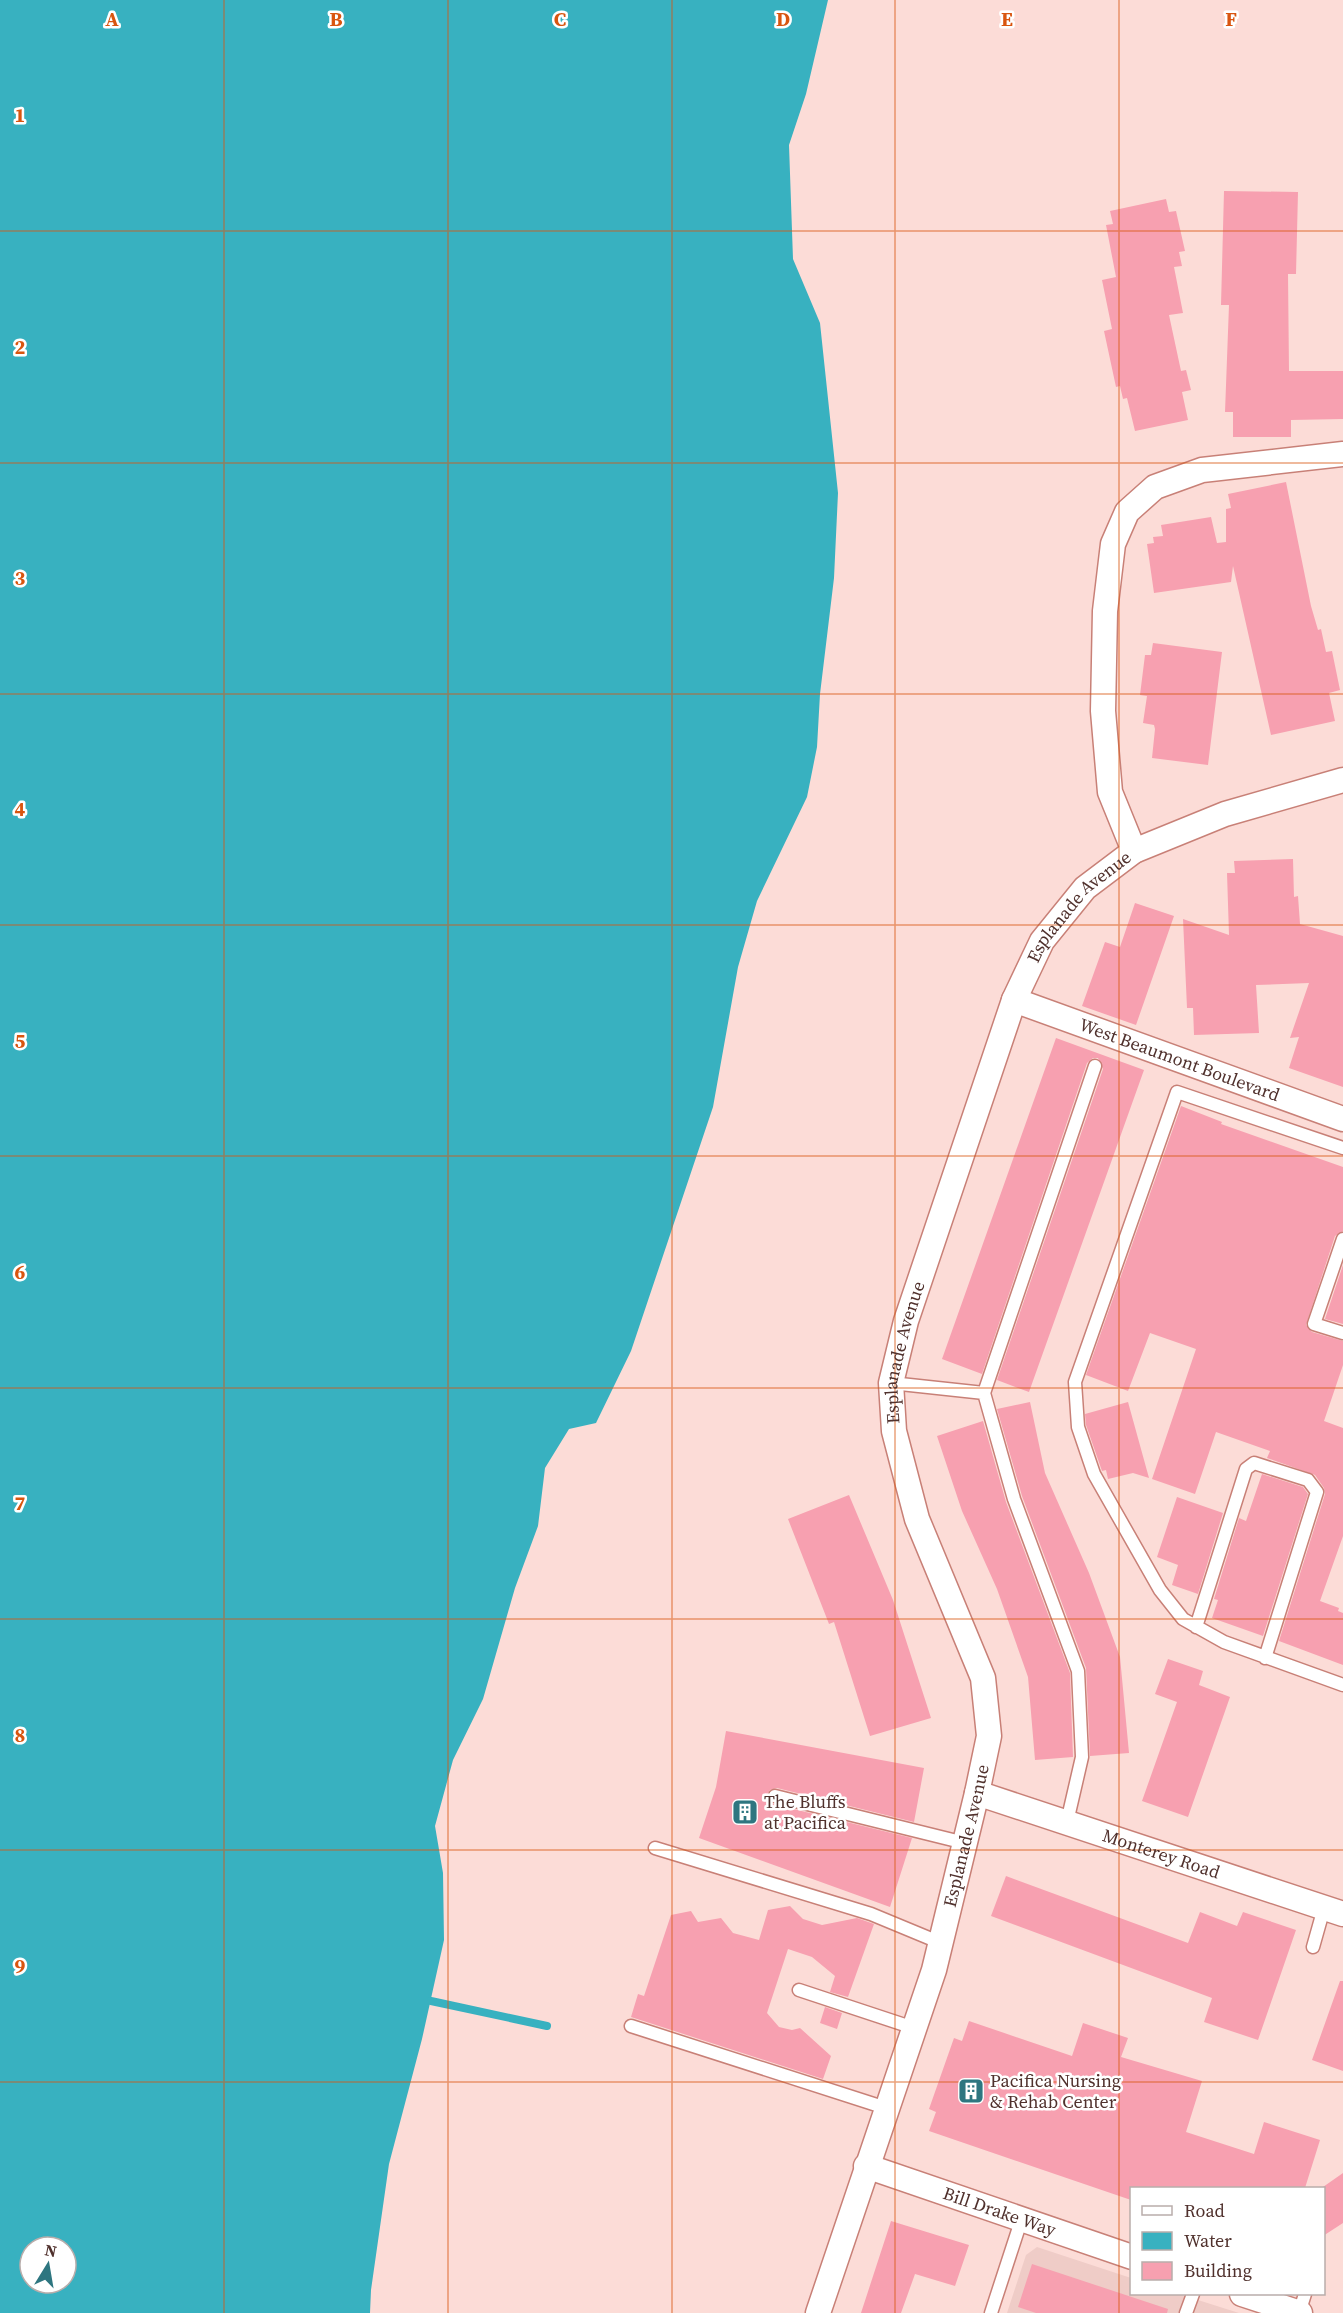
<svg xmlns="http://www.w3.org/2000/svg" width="1343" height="2313" viewBox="0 0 1343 2313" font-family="'Source Serif 4',serif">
<rect width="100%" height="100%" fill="#fcdcd7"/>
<path fill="#efccc7" d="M1037,2247L1131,2278L1132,2294H1179L1239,2313H1007L1026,2255Z"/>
<path fill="#38b1c0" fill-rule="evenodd" d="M0,0H828L806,94L789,145L793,259L820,323L838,493L834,578L820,694L817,747L807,797L757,901L738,967L713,1107L631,1351L596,1423L569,1429L545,1468L538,1526L515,1588L483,1699L453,1760L435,1826L443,1873L444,1940L422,2039L389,2164L371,2290L370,2313H0ZM30,2247H66V2283H30Z"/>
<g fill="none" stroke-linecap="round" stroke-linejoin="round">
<path stroke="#38b1c0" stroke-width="8" d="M431,2001L547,2026"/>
</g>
<path fill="#f7a0b0" d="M1224,191L1298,192L1296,274H1288L1289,371H1343V419L1291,420V437H1233V412H1225L1229,305H1221Z
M1166,199L1169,212L1176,211L1185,251L1179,252L1182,266L1174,267L1183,313L1169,315L1181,371L1186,370L1191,390L1182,392L1188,420L1135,431L1127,398L1123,399L1120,386L1116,387L1104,331L1112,329L1102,280L1116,277L1106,225L1113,224L1110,211Z
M1286,482L1311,606L1318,630L1321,629L1326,652L1332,651L1340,690L1329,693L1335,721L1271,735L1233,566L1231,582L1154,593L1147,544L1154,543L1153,537L1163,536L1161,525L1211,517L1217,543L1226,542V509L1231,508L1228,494Z
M1153,643L1222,652L1208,765L1152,758L1155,729L1154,725L1143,723L1147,696L1140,695L1145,655H1151Z
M1293,859L1294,897L1298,896L1300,924L1343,936V1087L1289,1068L1299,1037L1290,1038L1309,983L1256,985L1259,1033L1194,1035L1193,1008H1187L1183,919L1229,935L1227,873H1235L1234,861Z
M1135,903L1174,916L1136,1025L1082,1006L1105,942L1120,947Z
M1056,1038L1144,1070L1029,1392L997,1380L1103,1069L1098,1058H1093L1087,1063L982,1374L942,1359Z
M1181,1106L1222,1122L1221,1124L1343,1167V1231L1335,1236L1306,1325L1312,1332L1343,1341V1365L1324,1421L1343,1428V1536L1320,1601L1339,1608L1338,1611L1343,1613V1665L1279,1641L1325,1494L1324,1488L1315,1475L1267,1458L1270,1451L1216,1432L1195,1494L1152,1479L1196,1349L1150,1333L1128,1391L1086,1375Z
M1343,1265V1324L1325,1319Z
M1030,1402L1045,1473L1089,1573L1120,1657L1129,1753L1090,1756L1086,1668L1022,1496L997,1409Z
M1128,1402L1149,1478L1133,1473L1108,1479L1106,1470L1102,1471L1086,1425L1085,1414Z
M983,1421L1006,1502L1070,1673L1073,1757L1035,1760L1028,1677L997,1589L962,1511L937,1436Z
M1262,1474L1303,1487L1308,1494L1263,1636L1212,1618L1218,1600L1214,1599L1239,1518L1246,1521Z
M849,1495L893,1600L931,1718L870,1736L834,1622L829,1624L788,1519Z
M1177,1497L1223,1513L1198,1594L1172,1585L1178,1565L1157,1557Z
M1168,1659L1203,1671L1199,1685L1230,1697L1188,1817L1142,1801L1177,1702L1155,1694Z
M726,1731L924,1768L914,1822L777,1788L770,1790L767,1795L773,1804L912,1838L890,1907L699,1838L716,1787Z
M1006,1876L1188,1943L1200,1912L1237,1926L1243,1912L1296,1930L1258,2040L1204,2022L1212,1998L991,1916Z
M790,1906L803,1919L822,1925L857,1918L874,1924L848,1997L830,1992L835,1976L812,1957L788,1949L767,2013L779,2027L792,2030L800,2028L831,2056L823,2079L631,2017L638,1994L644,1996L671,1915L691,1911L698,1922L721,1918L733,1933L759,1940L768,1910Z
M1340,1981H1343V2071L1312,2060Z
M825,2007L842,2013L837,2029L820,2023Z
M969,2021L1072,2056L1083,2023L1128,2038L1121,2057L1202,2081L1186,2132L1254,2154L1264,2122L1320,2140L1305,2188H1131V2200L929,2131L936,2112L929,2109L954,2038L962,2041Z
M1343,2173V2223L1323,2236V2187Z
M891,2221L969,2245L955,2286L915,2274L901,2313H861Z
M1032,2264L1168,2309L1167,2313H1036L1018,2307Z"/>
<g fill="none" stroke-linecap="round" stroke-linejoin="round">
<defs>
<path id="lane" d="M1343,1148L1177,1092L1075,1382L1078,1427L1094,1474L1160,1590L1183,1619L1224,1642L1343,1685
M1343,1239L1314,1324L1343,1333
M891,1383L984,1393
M1196,1627L1246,1469L1254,1463L1308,1480L1317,1492L1265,1658
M775,1796L965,1843
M1067,1822L1082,1757L1078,1671L1014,1499L984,1393L1095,1066
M655,1848L871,1914L941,1943
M1313,1947L1324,1908
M799,1990L914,2028
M631,2026L886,2108
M991,2313L1021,2221
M1186,2313L1193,2294
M1299,2313L1305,2294"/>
<g id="street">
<path d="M1134,851L1110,792L1103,711L1105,611L1113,544L1127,512L1155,487L1202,470L1343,454"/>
<path id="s1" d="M1014,1000L1343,1119"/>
<path id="s2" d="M977,1793L1343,1914"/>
<path id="s3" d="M866,2166L1132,2257"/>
<path d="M1242,2294L1300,2313"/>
<path id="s4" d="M818,2313L934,1970L977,1793L989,1736L983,1678L917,1519L894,1431L891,1383L906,1321L1014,1000L1042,941L1085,888L1134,851L1225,814L1343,780"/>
</g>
</defs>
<use href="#lane" stroke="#c88077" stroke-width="15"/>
<use href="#street" stroke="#c88077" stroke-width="27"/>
<use href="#lane" stroke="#fff" stroke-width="12"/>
<use href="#street" stroke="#fff" stroke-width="24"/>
</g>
<path fill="none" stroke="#d9550f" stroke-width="1.5" stroke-opacity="0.55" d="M224,0V2313M448,0V2313M672,0V2313M895,0V2313M1119,0V2313M0,231H1343M0,463H1343M0,694H1343M0,925H1343M0,1156H1343M0,1388H1343M0,1619H1343M0,1850H1343M0,2082H1343"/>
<defs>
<symbol id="building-square" viewBox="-11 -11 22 22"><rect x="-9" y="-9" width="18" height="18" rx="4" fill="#2e7680" stroke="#fff"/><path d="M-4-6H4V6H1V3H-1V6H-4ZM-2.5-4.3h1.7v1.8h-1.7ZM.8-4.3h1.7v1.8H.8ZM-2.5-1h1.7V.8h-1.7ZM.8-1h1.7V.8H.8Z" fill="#fff"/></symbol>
</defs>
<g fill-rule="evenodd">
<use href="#building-square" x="730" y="1797" width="30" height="30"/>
<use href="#building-square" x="956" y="2076" width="30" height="30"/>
</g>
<g text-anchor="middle" stroke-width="5" stroke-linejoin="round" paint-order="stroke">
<g font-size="18" fill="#50312d" stroke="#fff">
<text dy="6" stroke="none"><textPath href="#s4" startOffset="1490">Esplanade Avenue</textPath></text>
<text dy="6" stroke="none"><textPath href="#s1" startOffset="176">West Beaumont Boulevard</textPath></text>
<text dy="6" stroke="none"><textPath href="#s4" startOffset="1004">Esplanade Avenue</textPath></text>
<text dy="6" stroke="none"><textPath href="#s4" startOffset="500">Esplanade Avenue</textPath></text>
<text dy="6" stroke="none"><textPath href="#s2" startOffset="194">Monterey Road</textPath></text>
<text dy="6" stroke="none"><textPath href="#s3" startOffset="141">Bill Drake Way</textPath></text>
</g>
<g font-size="18" fill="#50312d" stroke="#fff" text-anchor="start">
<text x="764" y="1808">The Bluffs<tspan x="764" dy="21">at Pacifica</tspan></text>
<text x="990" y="2087">Pacifica Nursing<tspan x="990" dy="21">&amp; Rehab Center</tspan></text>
</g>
</g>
<g font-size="20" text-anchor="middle" font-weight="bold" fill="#d9550f" stroke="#fff" stroke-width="5" stroke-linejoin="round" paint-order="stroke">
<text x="112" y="26">A</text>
<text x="336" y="26">B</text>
<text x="560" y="26">C</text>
<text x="783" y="26">D</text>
<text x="1007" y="26">E</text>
<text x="1231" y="26">F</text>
<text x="20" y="122">1</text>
<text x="20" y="354">2</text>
<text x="20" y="585">3</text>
<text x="20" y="816">4</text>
<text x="20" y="1048">5</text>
<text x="20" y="1279">6</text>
<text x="20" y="1510">7</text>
<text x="20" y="1742">8</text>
<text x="20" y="1973">9</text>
</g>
<rect x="1130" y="2187" width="195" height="108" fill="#ffffff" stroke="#b9adab" stroke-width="1.5"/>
<rect x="1142" y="2206" width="30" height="9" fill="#ffffff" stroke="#b9adab" stroke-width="1.5"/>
<text x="1184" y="2217" font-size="18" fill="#50312d">Road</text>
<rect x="1142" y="2232" width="30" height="18" fill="#38b1c0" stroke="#b9adab" stroke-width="1.5"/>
<text x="1184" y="2247" font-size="18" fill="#50312d">Water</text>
<rect x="1142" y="2262" width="30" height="18" fill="#f7a0b0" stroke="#b9adab" stroke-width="1.5"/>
<text x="1184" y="2277" font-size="18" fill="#50312d">Building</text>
<g transform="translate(48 2265) rotate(11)"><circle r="28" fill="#ffffff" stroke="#b9adab" stroke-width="1.5"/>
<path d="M0-4.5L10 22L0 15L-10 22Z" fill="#2e7680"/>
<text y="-9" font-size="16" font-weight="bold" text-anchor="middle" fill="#50312d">N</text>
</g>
</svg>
